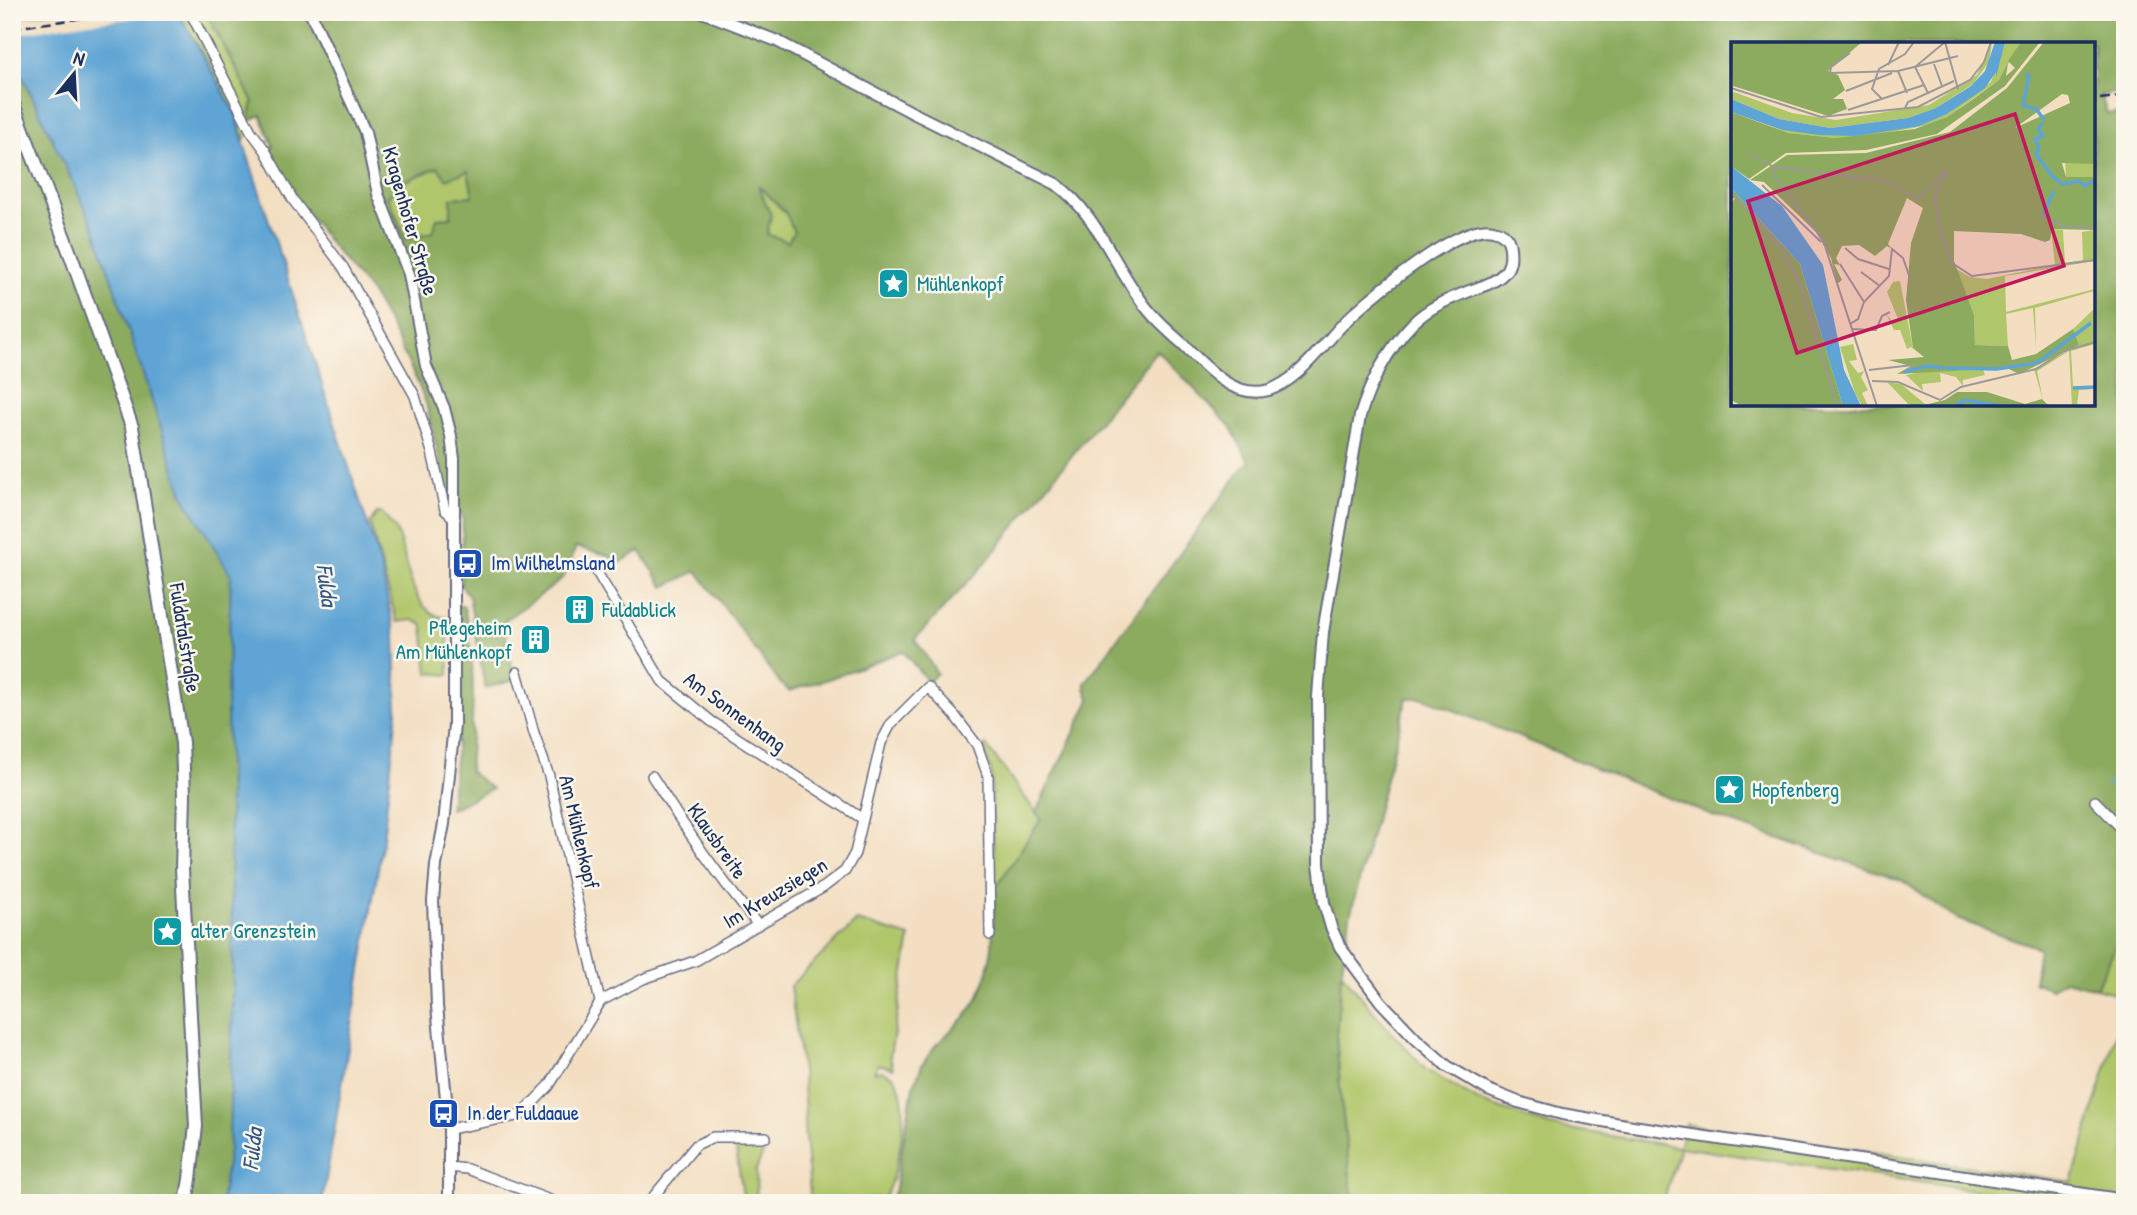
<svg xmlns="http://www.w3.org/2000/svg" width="2137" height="1215" viewBox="0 0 2137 1215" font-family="'Patrick Hand',sans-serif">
<rect width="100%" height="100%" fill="#fbf7ec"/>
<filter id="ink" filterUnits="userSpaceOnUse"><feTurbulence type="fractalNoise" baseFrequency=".0143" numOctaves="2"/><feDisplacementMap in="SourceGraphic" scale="14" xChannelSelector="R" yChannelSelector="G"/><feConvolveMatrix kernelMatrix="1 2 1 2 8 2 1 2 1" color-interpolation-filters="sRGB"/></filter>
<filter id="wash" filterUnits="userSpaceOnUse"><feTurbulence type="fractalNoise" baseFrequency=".00686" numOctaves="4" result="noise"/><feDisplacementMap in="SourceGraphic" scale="28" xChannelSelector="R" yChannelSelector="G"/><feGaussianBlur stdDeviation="1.57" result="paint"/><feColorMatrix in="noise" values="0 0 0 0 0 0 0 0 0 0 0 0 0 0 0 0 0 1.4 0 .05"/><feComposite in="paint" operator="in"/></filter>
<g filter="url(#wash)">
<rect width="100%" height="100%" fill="#f3dec1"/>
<path fill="#b0c66a" stroke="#667a64" stroke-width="2" d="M175,12H206L253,102L244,141L236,114L183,20Z
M438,167L460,175L468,170L473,196L434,232L405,238L388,196L401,183Z
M757,183L786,213L794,232L788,242L767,234Z
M377,513H382C386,519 393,525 396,531C409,558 408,614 447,618L449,675L428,673L423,625L413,620L397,622L370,523Z
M986,745L1041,819L995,889L991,770L983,747Z
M857,921L910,937L890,1056L893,1068L878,1064L874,1072L882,1071L893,1076C914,1101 898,1170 885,1197L869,1199L884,1198L882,1203H811L804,1126L805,1111L802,1071L790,986Z
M2125,926V996L2096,988Z
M1341,972L1383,1023L1425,1069L1479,1101L1550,1126L1679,1147L1686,1124L2072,1182L2125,1004V1203H2062L1680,1147L1663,1203H1353L1341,1099L1336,1034Z
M747,1141L765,1148L756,1170L757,1203H744L735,1143Z"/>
<path fill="#8cab5e" stroke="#546d5e" stroke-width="2" fill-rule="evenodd" d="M206,12H2125V91L2101,95L2107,114L2125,112V926L2096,988L2064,980L2051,989L2034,982L2039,948L1957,919L1901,880L1715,817L1424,698H1407L1350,916L1342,969L1336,1034L1341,1099L1353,1203H889L894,1192L913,1087L922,1065L935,1046L966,1016L979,996L988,971L992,947L995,889L1041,819L1036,812L1090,700L1085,688V683L1244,466L1250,463L1230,426L1157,350L981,568L915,639L937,673L928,682L903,651L831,678L789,691L779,682L697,571L664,587L640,551L619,563L607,555L576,547C571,557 571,568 563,577C551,590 521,608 505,620L506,638L515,680L485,688L469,596L461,586L463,519L446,487L426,403L417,381L392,329L370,291L336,251L296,198L269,150L273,146L261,115L249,122L253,102ZM1733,44H2093V404H1733ZM438,167L446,179L468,171L473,196L451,198V217L437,218L433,232L405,238L388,196L401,183ZM758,185L786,213L794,232L788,242L767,234L771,215Z
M12,54L95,229L184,497L231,575L227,705L233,970L229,1151L221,1203H12Z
M457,604L464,607C477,662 473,716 469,771L492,789L450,809L459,720Z"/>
<path fill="#5ea4d4" stroke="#3c6a99" stroke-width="2" d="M12,12H175L183,20L236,114L243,141L380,563L395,635L397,712L383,839L322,1203H221L229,1151L233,970L227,705L231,575L184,497L95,229L12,54Z"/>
<path fill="#f3dec1" d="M55,12H180V13L71,25L12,35V19Z"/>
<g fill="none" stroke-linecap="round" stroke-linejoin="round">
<path stroke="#5ea4d4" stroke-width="2.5" d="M2106,786L2119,778L2125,767"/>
</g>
</g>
<g filter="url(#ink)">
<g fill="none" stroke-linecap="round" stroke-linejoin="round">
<defs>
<path id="minor" d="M190,12L251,131L265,150L293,200L343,267L415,396L432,452L445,510L455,519
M595,569L662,681L711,721L863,819
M517,672L534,733L549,776L600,1002
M652,776C685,829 718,876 758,925
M2095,801L2125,832
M449,1129L521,1115L549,1086L601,1001L643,979L695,961L824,887L845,871L855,853L881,743L891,724L928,687L955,716L977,745L988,776L990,935
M448,1167L467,1169L558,1203
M648,1203L696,1145L713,1137H766"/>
<path id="tertiary" d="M310,12L365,132L378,194L409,274L426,366L444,408L451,436L454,459V725L444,824L436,865L433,901L437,1006L449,1129V1203
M702,12L777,41L913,113L1056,184C1095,212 1112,261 1140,299C1152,317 1168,331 1184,345C1206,367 1233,400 1269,390C1278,387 1289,380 1296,374C1316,357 1332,334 1351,316C1375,294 1462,221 1493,230C1503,232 1509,238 1510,248C1511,257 1511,266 1504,273C1496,282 1483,286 1472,290C1449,299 1429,307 1412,324C1388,349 1370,383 1360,416L1323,632L1318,697L1319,864L1324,903L1331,927L1340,947L1381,1002L1416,1039L1447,1066L1488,1090L1518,1102L1562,1114L1626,1125L2125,1200"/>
<path id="secondary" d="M12,101L71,256L132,427L145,508L182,743L184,795L182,869L196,1126L190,1179L186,1203"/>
</defs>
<use href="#minor" stroke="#676c81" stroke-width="12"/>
<use href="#tertiary" stroke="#676c81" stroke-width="14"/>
<use href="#secondary" stroke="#676c81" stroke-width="16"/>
<use href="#minor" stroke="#fff" stroke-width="9"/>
<use href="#tertiary" stroke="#fff" stroke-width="10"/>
<use href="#secondary" stroke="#fff" stroke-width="12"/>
<path stroke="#1b2f5e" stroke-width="2.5" stroke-dasharray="10 5" stroke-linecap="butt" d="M12,28L127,12
M2100,99L2125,96"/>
</g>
</g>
<defs>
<symbol id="sight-square" viewBox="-11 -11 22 22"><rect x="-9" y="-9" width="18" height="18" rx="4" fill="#0f9aa8" stroke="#fbf7ec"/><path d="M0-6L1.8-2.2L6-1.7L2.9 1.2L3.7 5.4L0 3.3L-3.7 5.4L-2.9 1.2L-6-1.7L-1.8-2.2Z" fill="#fff"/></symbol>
<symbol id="bus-square" viewBox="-11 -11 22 22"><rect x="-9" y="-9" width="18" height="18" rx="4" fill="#1a4fb4" stroke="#fbf7ec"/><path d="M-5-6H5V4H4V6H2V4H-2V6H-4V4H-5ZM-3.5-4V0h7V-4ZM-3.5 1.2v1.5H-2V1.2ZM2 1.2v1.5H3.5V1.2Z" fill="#fff"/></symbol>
<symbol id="building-square" viewBox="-11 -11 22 22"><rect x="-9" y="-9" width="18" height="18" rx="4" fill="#0f9aa8" stroke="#fbf7ec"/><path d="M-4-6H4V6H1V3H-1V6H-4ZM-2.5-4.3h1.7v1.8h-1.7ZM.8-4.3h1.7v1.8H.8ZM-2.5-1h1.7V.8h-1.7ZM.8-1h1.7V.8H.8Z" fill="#fff"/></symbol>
</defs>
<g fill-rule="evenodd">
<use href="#sight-square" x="876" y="266" width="35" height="35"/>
<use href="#bus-square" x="450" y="546" width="35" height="35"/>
<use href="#building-square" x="562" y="592" width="35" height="35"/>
<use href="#building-square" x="518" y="622" width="35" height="35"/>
<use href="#sight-square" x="1712" y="772" width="35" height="35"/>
<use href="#sight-square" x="150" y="914" width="35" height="35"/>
<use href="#bus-square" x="426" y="1096" width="35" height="35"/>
</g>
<g text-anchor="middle" stroke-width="5" stroke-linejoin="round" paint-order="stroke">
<g font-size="21" fill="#1b2f5e" stroke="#fbf7ec">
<text transform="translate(410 221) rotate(74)" y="7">Kragenhofer Straße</text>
<text transform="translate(185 638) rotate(81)" y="7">Fuldatalstraße</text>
<text transform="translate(735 712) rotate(36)" y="7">Am Sonnenhang</text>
<text transform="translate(579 832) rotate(77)" y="7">Am Mühlenkopf</text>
<text transform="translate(717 841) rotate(55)" y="7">Klausbreite</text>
<text transform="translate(775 893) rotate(-31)" y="7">Im Kreuzsiegen</text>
</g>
<g font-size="21" fill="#0d838f" stroke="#fbf7ec" text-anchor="start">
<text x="917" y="291">Mühlenkopf</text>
<text x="602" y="617">Fuldablick</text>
<text x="512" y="635" text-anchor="end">Pflegeheim<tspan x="512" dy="24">Am Mühlenkopf</tspan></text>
<text x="1752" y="797">Hopfenberg</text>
<text x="191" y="938">alter Grenzstein</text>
</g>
<g font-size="21" fill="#164399" stroke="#fbf7ec" text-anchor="start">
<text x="491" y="570">Im Wilhelmsland</text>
<text x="467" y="1120">In der Fuldaaue</text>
</g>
<g font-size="23" font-style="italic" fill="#325887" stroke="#fbf7ec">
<text transform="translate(327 585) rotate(82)" y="8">Fulda</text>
<text transform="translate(252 1149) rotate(-84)" y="8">Fulda</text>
</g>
</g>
<g transform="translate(1731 42)">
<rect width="364" height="364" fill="#f3dec1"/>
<path d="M261,0L258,20L242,42L205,66L177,76L99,86L48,77L0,57V49L61,71L105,78L198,63L246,33ZM274,0H290L268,38L216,75L197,83L129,96H105L57,91L8,75L51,88L100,93L189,84L216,72L260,40ZM334,117L364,122V135H335ZM320,187L332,188L334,221L352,218L351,190L363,188L364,219L274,234L275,270L364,247V302L340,309L342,345L364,347L348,348L346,363L341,364L338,309L306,329L312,358L303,327L347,303L342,287L363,267V249L304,266L305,307L302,266L275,272L277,304L244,303L243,273L224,226L239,235L256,237L324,223ZM169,239L182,306L193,315L180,305L176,307L169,288H163L155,272L161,279L167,277L156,250L162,240ZM122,302L126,318L118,319L127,331L133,329L130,335L137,348L131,351L137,364H131L124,351L109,305ZM200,328H252L254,333L232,338V344L225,335L209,331L210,340L191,342L192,349L175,333ZM156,340L170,342L194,362L179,364Z" fill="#b0c66a"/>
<path d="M0,0H131L97,29L107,33L114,48L102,57H112L116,67L97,74L2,44ZM290,0H309L274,44L206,92L135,108L55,111L18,137L0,124V70L57,91L105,96L184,87L216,75L241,58L268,38L277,21L275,34L284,26L277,19ZM313,0H364V122L331,121L335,135H364V188L321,187L319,198L314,200L290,192L223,189V219L243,273L244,303L277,304L281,318L305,312L342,287L348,303L288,332L276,326L166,332L180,324L157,318L193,315L182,306L175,258L180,201L192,166L176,156L157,202L161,207L156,204L144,214L128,203L111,204L105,216L109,223L103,222L111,238L106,242L100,216L85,190L33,140L19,138L56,113L135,111L219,90L276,46ZM331,52L337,53L339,61L284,86ZM0,146L69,222L112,364H11L0,358V161L5,155L0,158ZM226,350H256L294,362L311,357L318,364H189L214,358Z" fill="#8cab5e" fill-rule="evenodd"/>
<path d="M264,0H274L265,35V30L254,46L216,72L189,84L125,94L89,93L51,88L0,70V57L48,77L99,86L177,76L205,66L240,44L254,29ZM0,124L51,164L92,223L113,328L130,364H112L69,222L0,146Z" fill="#5ea4d4"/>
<path fill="none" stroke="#5ea4d4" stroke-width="3.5" d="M295,32L298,34L292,63L306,68L313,78M312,81L307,87L312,94L304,97L308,105L305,112L322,135L331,142L348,139L354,144L364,138M312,172L323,149M214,326L266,327L306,321L360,281M173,330L197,324L213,326M342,346L364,345M224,364L234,358L270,364"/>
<path fill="none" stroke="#9d9899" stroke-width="2" d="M119,11L100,25L99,31L167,29L227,14M203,22L211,44M157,23L168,0M167,29L176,51M0,46L90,75L187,65L239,38L253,20L260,0M115,49L161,31M197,51L184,25L214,0L227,47M151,57L141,47L148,27L174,12L183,0M174,66L177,60L223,39M117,68L193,43M18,111L43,125M43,125L155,139L187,157L215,128L204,154L210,193L221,221L241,234L364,218M43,125L44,135L92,198L146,364M31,143L90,200M0,150L51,207L70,245L106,364M311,174L333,184L364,186M114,206L127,217L158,227M109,222L133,260M130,230L149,244M119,282L127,277L133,260L158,234L161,207L172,216L179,236M120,287L145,288L151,274L159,270M138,328L182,323M141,339L167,340L209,358L230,345L305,327L333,309L364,300"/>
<path fill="#c2185b" fill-opacity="0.15" stroke="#c2185b" stroke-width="3.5" d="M284,72L333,224L66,311L17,159Z"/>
<rect width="364" height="364" fill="none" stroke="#1b2f5e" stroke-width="3.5"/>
</g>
<rect width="2137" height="1215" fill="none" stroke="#fbf7ec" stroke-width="42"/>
<g transform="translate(74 74) rotate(18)" stroke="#fbf7ec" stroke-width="5" paint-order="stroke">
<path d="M0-5L12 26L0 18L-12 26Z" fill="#1b2f5e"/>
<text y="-10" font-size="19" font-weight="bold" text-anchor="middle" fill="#1b2f5e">N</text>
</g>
</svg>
